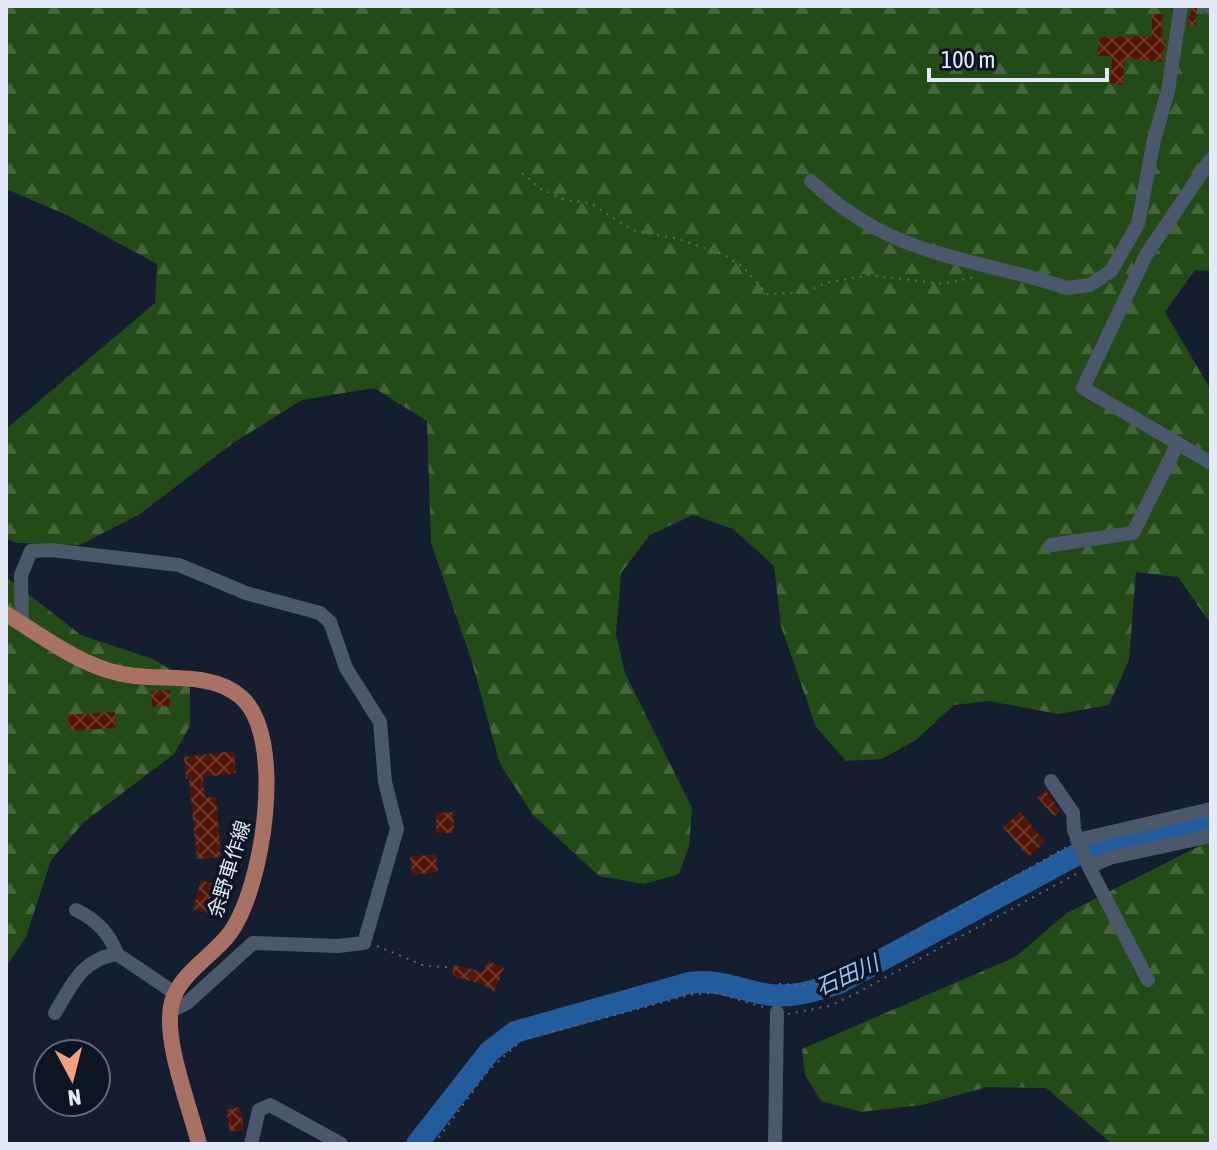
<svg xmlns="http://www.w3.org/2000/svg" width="1217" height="1150" viewBox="0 0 1217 1150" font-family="'Asap Condensed','Noto Sans JP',sans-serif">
<defs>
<pattern id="forest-firs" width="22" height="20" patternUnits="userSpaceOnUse" patternTransform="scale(2)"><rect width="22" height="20" fill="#234b17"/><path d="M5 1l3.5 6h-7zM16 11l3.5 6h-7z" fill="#436539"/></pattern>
<pattern id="building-cross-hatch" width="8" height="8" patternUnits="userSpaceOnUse" patternTransform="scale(2)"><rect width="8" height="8" fill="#541606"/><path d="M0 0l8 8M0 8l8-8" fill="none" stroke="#6c382b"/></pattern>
</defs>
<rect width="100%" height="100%" fill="#141e2e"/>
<path fill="url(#forest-firs)" d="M6,6H1211V271L1195,270L1165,312L1211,390V624L1178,577L1136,572L1129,660L1109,705L1058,714L989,701L954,705L916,740L882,759L846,761L816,727L781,626L774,566L733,529L693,515L650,535L621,573L616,634L625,673L692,808L689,846L679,874L644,884L599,876L533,815L500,764L471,659L431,543L427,421L374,388L302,400L233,443L140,514L80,545L18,543L6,539V429L155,303L157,264L67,215L6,189Z
M6,577L81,635L153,659L190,681V726L174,754L84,822L51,860L26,937L6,967Z
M1211,840V1144H1112L1046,1088L987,1087L922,1105L861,1112L821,1101L805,1075L802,1049L1015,957L1067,913Z"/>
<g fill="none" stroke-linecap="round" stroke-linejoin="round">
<path stroke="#235c9c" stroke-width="22" d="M417,1144L489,1052L515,1032L689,983C718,979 737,989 764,994C790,999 814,991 839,983L1076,855L1115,842L1211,819"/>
</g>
<path fill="url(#building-cross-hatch)" d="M1191,7H1197L1196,26H1188Z
M1152,14H1163L1162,41H1166L1162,62L1125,58L1123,85L1110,84L1112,56H1098L1099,37L1152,36Z
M170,690V706L152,707L151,691Z
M115,712L116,728L69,731L68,715Z
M234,751L236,773L203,777L205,798L216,797L221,857L197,859L189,778L186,779L184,757Z
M1045,790L1060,811L1054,816L1037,797Z
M453,812L454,833H436V813Z
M1020,812L1045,842L1028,857L1003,827Z
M436,854L438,872L412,875L410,857Z
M201,880L220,886L211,914L193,909Z
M488,961L504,968L494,992L479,983L452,976L454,965L483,972Z
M72,1042L78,1054H49Z
M240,1107L244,1129L230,1132L226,1110Z"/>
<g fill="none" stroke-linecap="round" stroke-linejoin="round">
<path stroke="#5d6675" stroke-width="2" stroke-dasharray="2 6" stroke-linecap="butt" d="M522,173L541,189L565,200L590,203L632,230L678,239L722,254L742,266L767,294L807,292L825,283L870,275L943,284L975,277
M377,946L425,966L447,967
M779,984L808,985L833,978L1067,847
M788,1014L829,1006L853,995L1076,874
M434,1144L488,1071L522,1040L693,994L717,993L763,1007"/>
<path stroke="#4b576a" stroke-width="14" d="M1208,6L1211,8
M1211,159L1146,255L1083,388L1211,463
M811,181C893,259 967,255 1067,288L1090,285L1111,271L1138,224L1154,140L1168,91L1181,6
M1051,545L1133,533L1177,445
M22,623L21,575L31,551L51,550L179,565L246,593L320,613L330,622L346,668L380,722L385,782L397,829L364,943L338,946L253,943L187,1003L171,1011
M1051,781L1073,813L1074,830L1089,867L1148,980
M1077,840L1211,809
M1089,867L1109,858L1211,836
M76,910C95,919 110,934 117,954
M55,1013C71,986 82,959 117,954L176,994
M251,1144L259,1110L270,1105L341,1144
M775,1144L777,1012"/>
<path stroke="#a77164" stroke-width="16" d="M6,614C41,635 78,664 118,673C157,683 209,669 241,697C287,737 263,888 230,933C213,956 180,973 172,1002C162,1038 190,1107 199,1144"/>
</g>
<g text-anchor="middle" stroke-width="7" stroke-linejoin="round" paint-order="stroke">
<g font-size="20" fill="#e3eaf6" stroke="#0b1524">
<text transform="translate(229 869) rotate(-73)" y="7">余野車作線</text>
</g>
<g font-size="22" font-style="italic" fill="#96c2f7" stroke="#0b1524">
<text transform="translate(847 975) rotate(-24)" y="8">石田川</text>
</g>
</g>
<rect width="1217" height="1150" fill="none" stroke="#e3eaf6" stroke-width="16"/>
<g transform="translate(72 1078) rotate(173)"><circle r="38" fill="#0b1524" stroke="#616a78" stroke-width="2"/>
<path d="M0-6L14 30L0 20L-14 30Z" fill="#f39f82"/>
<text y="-12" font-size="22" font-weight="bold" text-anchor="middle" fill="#e3eaf6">N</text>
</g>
<path d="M929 68v12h178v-12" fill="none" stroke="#e3eaf6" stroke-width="4"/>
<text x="941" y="68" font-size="24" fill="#e3eaf6" stroke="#0b1524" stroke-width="6" paint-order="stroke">100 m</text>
</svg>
